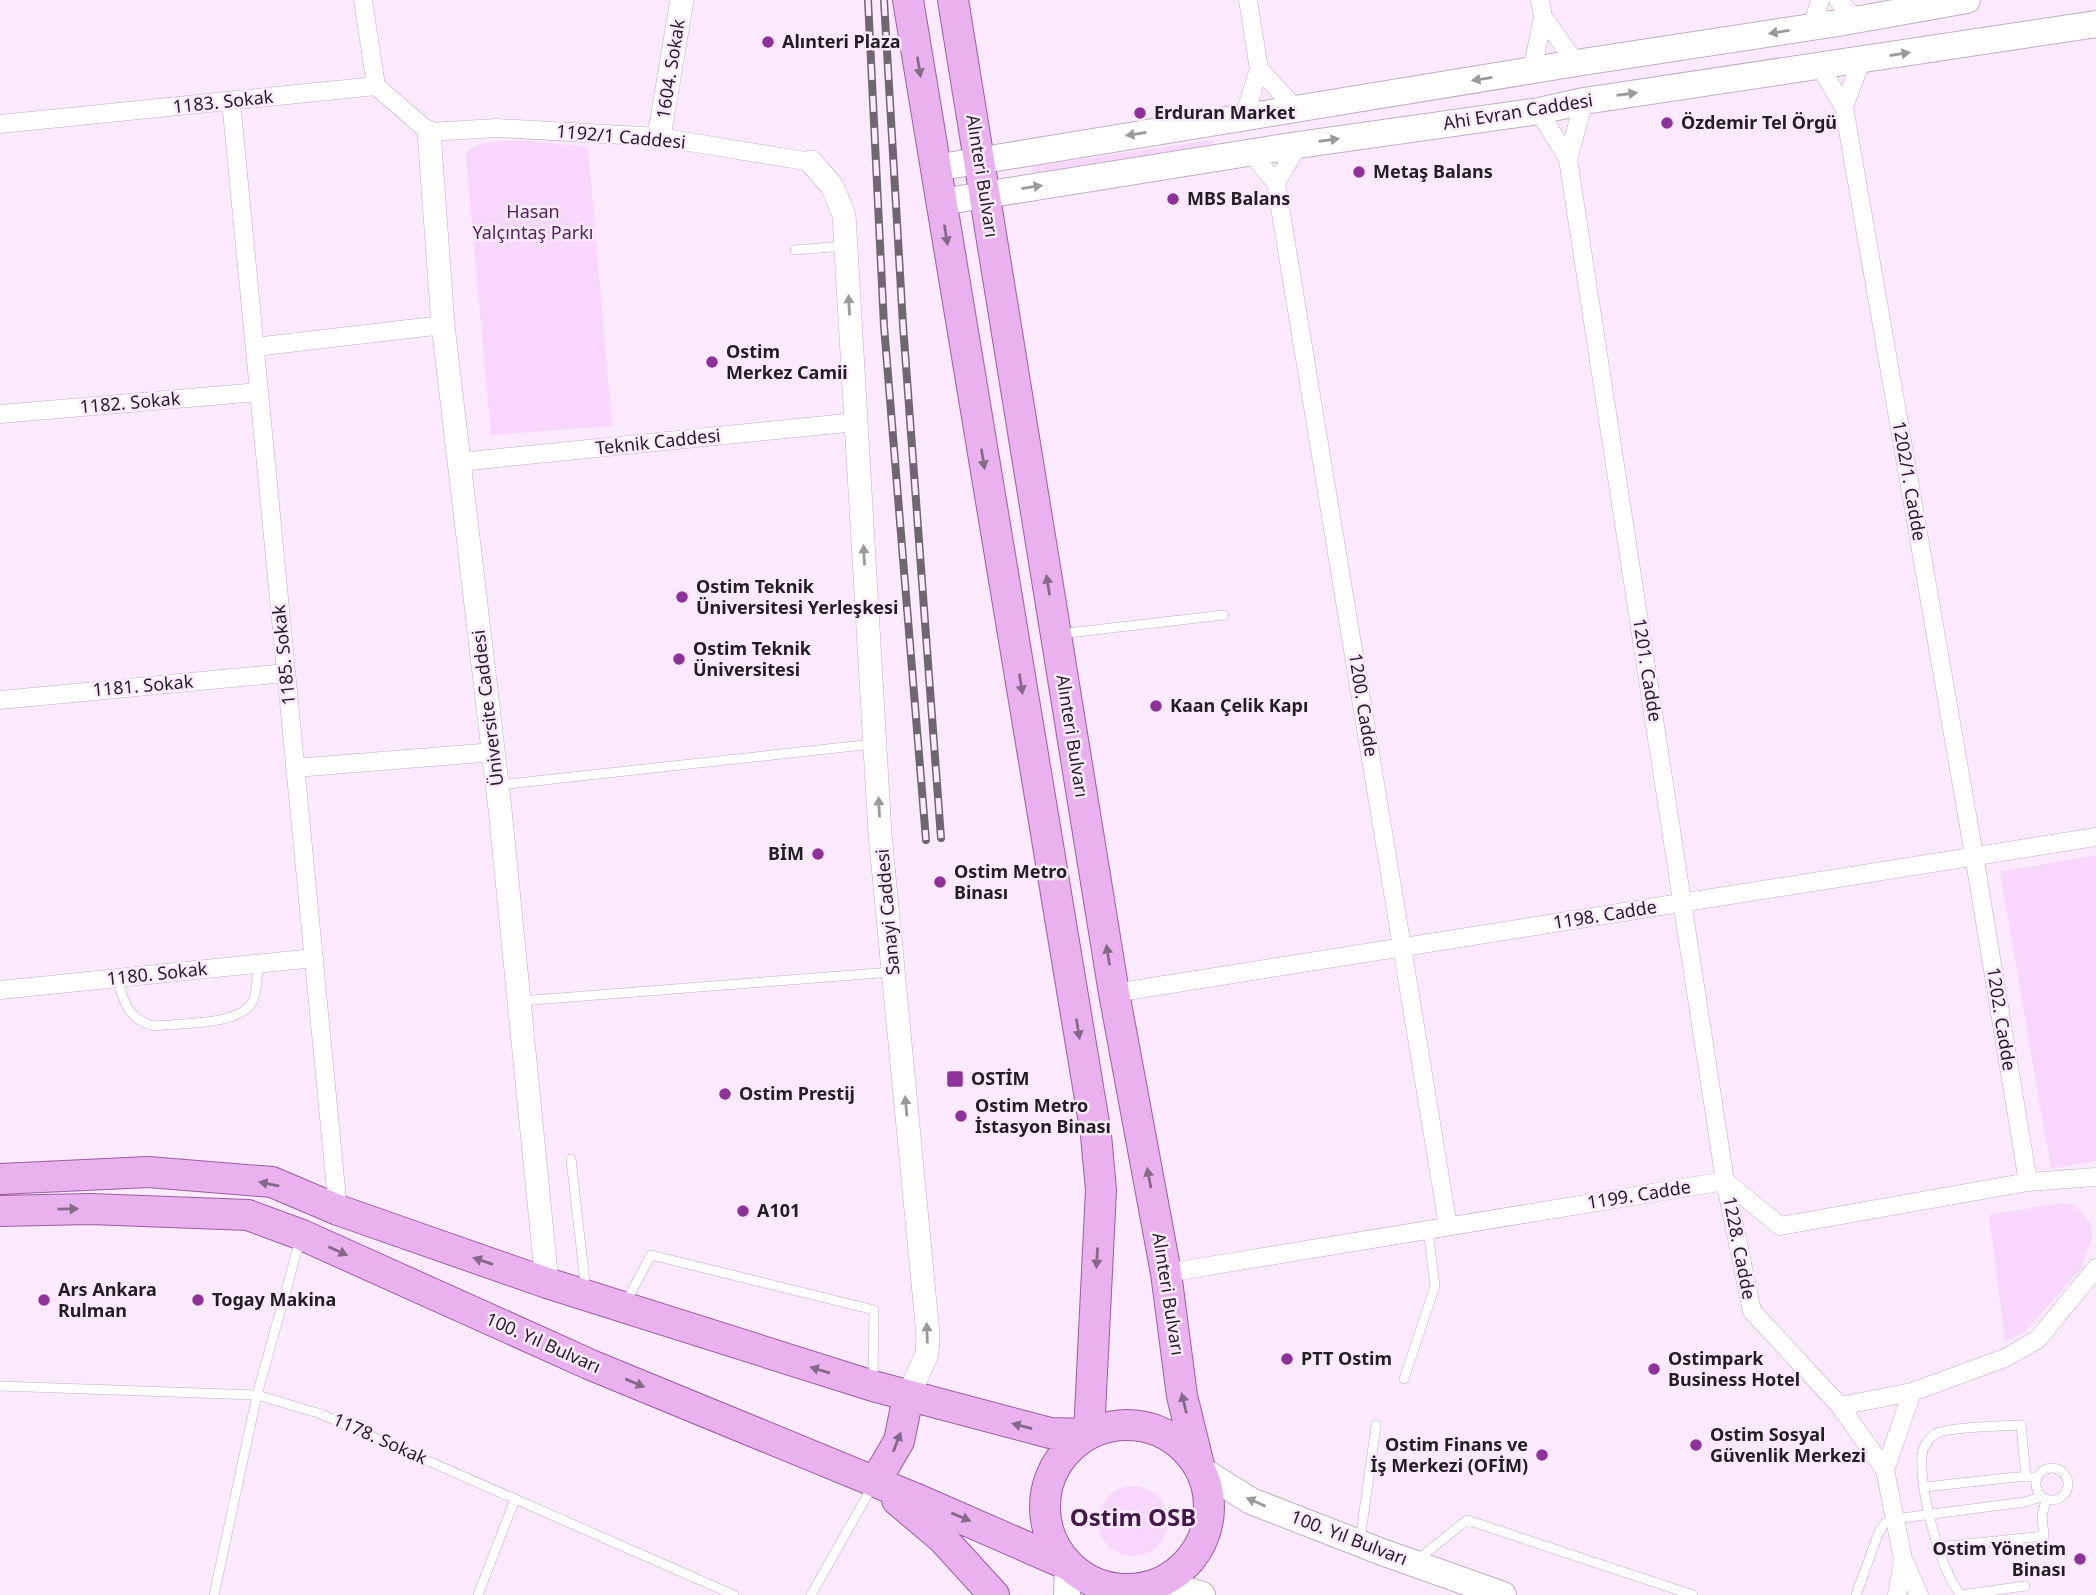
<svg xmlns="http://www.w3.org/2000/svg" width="2096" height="1595" viewBox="0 0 2096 1595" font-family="'Noto Sans',sans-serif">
<rect width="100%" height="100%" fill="#fbeafd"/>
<path fill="#f7d7fb" d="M1213,140L1214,151L1034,177L1032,166Z
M501,141H530L588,147L612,426L491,435L466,157L467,151L481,144Z
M2096,855V1161L2051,1169L2000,872Z
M2062,1203L2074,1205L2090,1222L2092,1238L2081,1269L2024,1333L2005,1341L1989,1215Z
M1098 1521a35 35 0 1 1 70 0a35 35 0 1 1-70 0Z"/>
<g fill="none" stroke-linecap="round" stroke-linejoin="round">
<defs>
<path id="service" d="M795,250L844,246
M1059,634L1224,615
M498,785L873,744
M117,978C124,1002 127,1019 154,1026C180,1023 240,1026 253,1001C258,990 257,975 258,963
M520,1001L892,972
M571,1159L586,1291
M625,1304L651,1255L874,1310L873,1381
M1404,1379L1435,1286L1428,1230
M0,1386L257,1395L321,1414L734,1595
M2036 1484a16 16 0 1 1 32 0a16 16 0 1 1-32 0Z
M1925,1487L2016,1477H2037
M1360,1541L1376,1425
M1938,1547L2044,1536L2042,1516L2046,1500
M1417,1560L1467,1520L1693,1595
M214,1595L257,1395L300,1240
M478,1595L515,1499
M811,1595L872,1487
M1856,1595L1879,1532L1885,1523L1894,1519L2025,1502L2041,1497
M1961,1595C1939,1568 1920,1491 1922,1456C1922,1448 1928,1439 1935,1434C1947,1427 2005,1426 2021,1425L2026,1477
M1961,1595L2025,1586"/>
<path id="minor" d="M363,0L376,86
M1838,0L1856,20
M1543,17L1576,63
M1812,27L1820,0
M1820,67L1844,107L1974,855L2028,1182
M1259,69L1295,108
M1532,71L1543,17L1540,0
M231,101L338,1210
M1844,107L1861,61
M1539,111L1568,159L1725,1181L1752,1311L1840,1406L1885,1470L1903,1559L1919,1595
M1244,117L1259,69L1248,0
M0,124L376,86L429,132L497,128L659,137L811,162
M1250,152L1276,183L1448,1226
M1568,159L1584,101
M1276,183L1298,145
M255,347L443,325
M0,414L259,392
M459,462L856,422
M0,700L286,673
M295,768L494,752
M0,990L314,958
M1114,993L2096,837
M1166,1273L1725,1181L1780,1226L2028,1182L2096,1177
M1840,1406L1912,1392L2005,1358L2038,1339L2096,1268
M1885,1470L1912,1392
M1897,1595L1903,1559"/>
<path id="tertiary" d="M429,132L443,325L500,809L547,1283
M659,137L682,0
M811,162L832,186L844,215L880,834L928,1335L927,1354L908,1397"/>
<path id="secondary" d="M935,168L1576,63L1838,23L1967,0
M941,202L1298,145L1539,111L1584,101L2096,24
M1200,1469L1251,1501L1382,1552L1503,1595
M1067,1595L1068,1565
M1153,1595L1160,1582L1202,1595"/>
<path id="primary" d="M908,0L1096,1135L1101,1190L1089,1434
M953,0L1114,993L1166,1273L1182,1396L1200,1469
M0,1179L148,1172L272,1182L338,1210L547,1283L873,1386L1050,1433L1089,1434
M0,1211L90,1209L248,1215L302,1235L591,1365L917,1499L1068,1565
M1045 1507a82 82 0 1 1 164 0a82 82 0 1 1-164 0Z
M875,1482L899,1441L908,1397
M897,1500L942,1538L994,1595"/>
</defs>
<use href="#service" stroke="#bfafc1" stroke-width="10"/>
<use href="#minor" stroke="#bfafc1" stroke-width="19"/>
<use href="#tertiary" stroke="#bfafc1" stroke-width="24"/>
<use href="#secondary" stroke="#bfafc1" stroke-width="28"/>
<use href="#primary" stroke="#9b5da1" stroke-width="32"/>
<use href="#service" stroke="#fff" stroke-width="9"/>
<use href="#minor" stroke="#fff" stroke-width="18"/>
<use href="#tertiary" stroke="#fff" stroke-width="23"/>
<use href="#secondary" stroke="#fff" stroke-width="26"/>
<use href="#primary" stroke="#e9b2ef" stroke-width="30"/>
<defs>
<path id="rail" d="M868,0L884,326L926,840
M884,0L903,325L941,838"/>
</defs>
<use href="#rail" stroke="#706671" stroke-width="8"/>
<use href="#rail" stroke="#fbeafd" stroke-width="5" stroke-dasharray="16" stroke-linecap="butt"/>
</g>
<defs><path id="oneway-solid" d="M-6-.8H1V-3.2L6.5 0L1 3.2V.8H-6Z" transform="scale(1.75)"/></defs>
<g fill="#9c999c">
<use href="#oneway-solid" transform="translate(1779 32) rotate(171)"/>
<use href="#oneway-solid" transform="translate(1900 54) rotate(-9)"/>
<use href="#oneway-solid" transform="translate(1482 79) rotate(171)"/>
<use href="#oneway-solid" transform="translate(1627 94) rotate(-8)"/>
<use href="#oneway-solid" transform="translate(1136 134) rotate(171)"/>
<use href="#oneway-solid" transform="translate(1329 140) rotate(-8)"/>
<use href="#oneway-solid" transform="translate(1032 187) rotate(-9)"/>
<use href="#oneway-solid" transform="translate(849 305) rotate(-93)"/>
<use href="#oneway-solid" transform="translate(864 555) rotate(-93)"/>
<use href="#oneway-solid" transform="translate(879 807) rotate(-93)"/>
<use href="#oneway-solid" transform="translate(906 1106) rotate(-95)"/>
<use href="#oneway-solid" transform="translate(927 1333) rotate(-92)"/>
<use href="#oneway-solid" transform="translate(1256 1502) rotate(-156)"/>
</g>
<g fill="#86688a">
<use href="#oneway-solid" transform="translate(919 67) rotate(81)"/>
<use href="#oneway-solid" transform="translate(946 235) rotate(81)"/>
<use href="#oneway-solid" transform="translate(983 459) rotate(81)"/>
<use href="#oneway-solid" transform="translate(1048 585) rotate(-99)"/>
<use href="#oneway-solid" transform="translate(1021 684) rotate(81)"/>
<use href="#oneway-solid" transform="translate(1108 955) rotate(-99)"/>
<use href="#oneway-solid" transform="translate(1078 1029) rotate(81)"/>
<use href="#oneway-solid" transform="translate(1149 1178) rotate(-101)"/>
<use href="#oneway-solid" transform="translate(269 1184) rotate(-168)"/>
<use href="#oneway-solid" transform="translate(68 1209) rotate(-1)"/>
<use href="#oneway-solid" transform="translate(338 1251) rotate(24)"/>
<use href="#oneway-solid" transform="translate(1097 1258) rotate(93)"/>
<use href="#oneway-solid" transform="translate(483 1261) rotate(-161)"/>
<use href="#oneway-solid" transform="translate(820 1370) rotate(-163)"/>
<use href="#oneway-solid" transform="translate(635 1383) rotate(23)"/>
<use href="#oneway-solid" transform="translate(1184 1403) rotate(-103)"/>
<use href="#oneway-solid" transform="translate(1022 1426) rotate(-166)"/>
<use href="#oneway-solid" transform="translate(897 1442) rotate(-69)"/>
<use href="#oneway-solid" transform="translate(961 1517) rotate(23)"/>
</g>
<g fill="#8f319b" stroke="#fbeafd" stroke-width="2.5">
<circle cx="768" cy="42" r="7"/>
<circle cx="1140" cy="113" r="7"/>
<circle cx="1667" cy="123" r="7"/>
<circle cx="1359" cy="172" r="7"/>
<circle cx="1173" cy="199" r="7"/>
<circle cx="712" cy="362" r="7"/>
<circle cx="682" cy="597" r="7"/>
<circle cx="679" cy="659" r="7"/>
<circle cx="1156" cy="706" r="7"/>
<circle cx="818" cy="854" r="7"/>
<circle cx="940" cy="882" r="7"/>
<rect x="946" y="1070" width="18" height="18" rx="3.5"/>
<circle cx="725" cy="1094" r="7"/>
<circle cx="961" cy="1116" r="7"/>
<circle cx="743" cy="1211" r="7"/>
<circle cx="44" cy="1300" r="7"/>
<circle cx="198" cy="1300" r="7"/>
<circle cx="1287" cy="1359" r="7"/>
<circle cx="1654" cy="1369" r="7"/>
<circle cx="1696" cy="1445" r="7"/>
<circle cx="1542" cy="1455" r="7"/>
<circle cx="2080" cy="1559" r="7"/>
</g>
<g text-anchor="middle" stroke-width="5" stroke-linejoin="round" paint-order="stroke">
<g font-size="18" font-weight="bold" fill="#231d24" stroke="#fbeafd" text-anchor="start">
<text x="782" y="48">Alınteri Plaza</text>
<text x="1154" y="119">Erduran Market</text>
<text x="1681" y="129">Özdemir Tel Örgü</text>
<text x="1373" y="178">Metaş Balans</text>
<text x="1187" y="205">MBS Balans</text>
<text x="726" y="358">Ostim<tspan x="726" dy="21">Merkez Camii</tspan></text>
<text x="696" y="593">Ostim Teknik<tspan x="696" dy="21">Üniversitesi Yerleşkesi</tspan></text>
<text x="693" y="655">Ostim Teknik<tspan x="693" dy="21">Üniversitesi</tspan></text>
<text x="1170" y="712">Kaan Çelik Kapı</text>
<text x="804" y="860" text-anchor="end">BİM</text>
<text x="954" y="878">Ostim Metro<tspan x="954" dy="21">Binası</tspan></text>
<text x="971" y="1085">OSTİM</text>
<text x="739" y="1100">Ostim Prestij</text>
<text x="975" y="1112">Ostim Metro<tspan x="975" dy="21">İstasyon Binası</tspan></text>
<text x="757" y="1217">A101</text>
<text x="58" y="1296">Ars Ankara<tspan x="58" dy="21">Rulman</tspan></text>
<text x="212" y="1306">Togay Makina</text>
<text x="1301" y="1365">PTT Ostim</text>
<text x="1668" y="1365">Ostimpark<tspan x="1668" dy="21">Business Hotel</tspan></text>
<text x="1710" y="1441">Ostim Sosyal<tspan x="1710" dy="21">Güvenlik Merkezi</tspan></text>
<text x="1528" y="1451" text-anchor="end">Ostim Finans ve<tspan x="1528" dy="21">İş Merkezi (OFİM)</tspan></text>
<text x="2066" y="1555" text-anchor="end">Ostim Yönetim<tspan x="2066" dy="21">Binası</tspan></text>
</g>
<g font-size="18" fill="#231d24" stroke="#fbeafd">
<text transform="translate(671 69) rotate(-81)" y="6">1604. Sokak</text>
<text transform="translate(223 102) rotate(-6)" y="6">1183. Sokak</text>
<text transform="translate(1518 112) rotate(-9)" y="6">Ahi Evran Caddesi</text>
<text transform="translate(621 137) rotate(5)" y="6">1192/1 Caddesi</text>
<text transform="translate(982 176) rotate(81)" y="6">Alınteri Bulvarı</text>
<text transform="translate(130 403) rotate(-5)" y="6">1182. Sokak</text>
<text transform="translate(658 442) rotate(-6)" y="6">Teknik Caddesi</text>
<text transform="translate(1909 481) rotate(80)" y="6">1202/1. Cadde</text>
<text transform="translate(284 655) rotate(-96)" y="6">1185. Sokak</text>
<text transform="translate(1647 670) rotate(81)" y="6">1201. Cadde</text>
<text transform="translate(143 686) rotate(-5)" y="6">1181. Sokak</text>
<text transform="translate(1363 705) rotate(81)" y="6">1200. Cadde</text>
<text transform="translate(488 708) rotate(-97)" y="6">Üniversite Caddesi</text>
<text transform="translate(1072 736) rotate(81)" y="6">Alınteri Bulvarı</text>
<text transform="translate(888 912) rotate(-95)" y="6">Sanayi Caddesi</text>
<text transform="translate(1605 915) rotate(-9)" y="6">1198. Cadde</text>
<text transform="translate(157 974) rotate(-6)" y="6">1180. Sokak</text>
<text transform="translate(2001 1019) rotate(81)" y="6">1202. Cadde</text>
<text transform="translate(1639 1195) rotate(-9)" y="6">1199. Cadde</text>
<text transform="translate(1739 1248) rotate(79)" y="6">1228. Cadde</text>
<text transform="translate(1168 1294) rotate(81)" y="6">Alınteri Bulvarı</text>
<text transform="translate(543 1343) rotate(24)" y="6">100. Yıl Bulvarı</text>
<text transform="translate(380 1439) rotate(24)" y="6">1178. Sokak</text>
<text transform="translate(1349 1538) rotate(21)" y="6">100. Yıl Bulvarı</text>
</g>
<g font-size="18" fill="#532259" stroke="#fbeafd">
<text x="533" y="218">Hasan<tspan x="533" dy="21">Yalçıntaş Parkı</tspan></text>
</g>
<g font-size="24" font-weight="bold" fill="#441749" stroke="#fbeafd">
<text x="1133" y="1526">Ostim OSB</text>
</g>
</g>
</svg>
